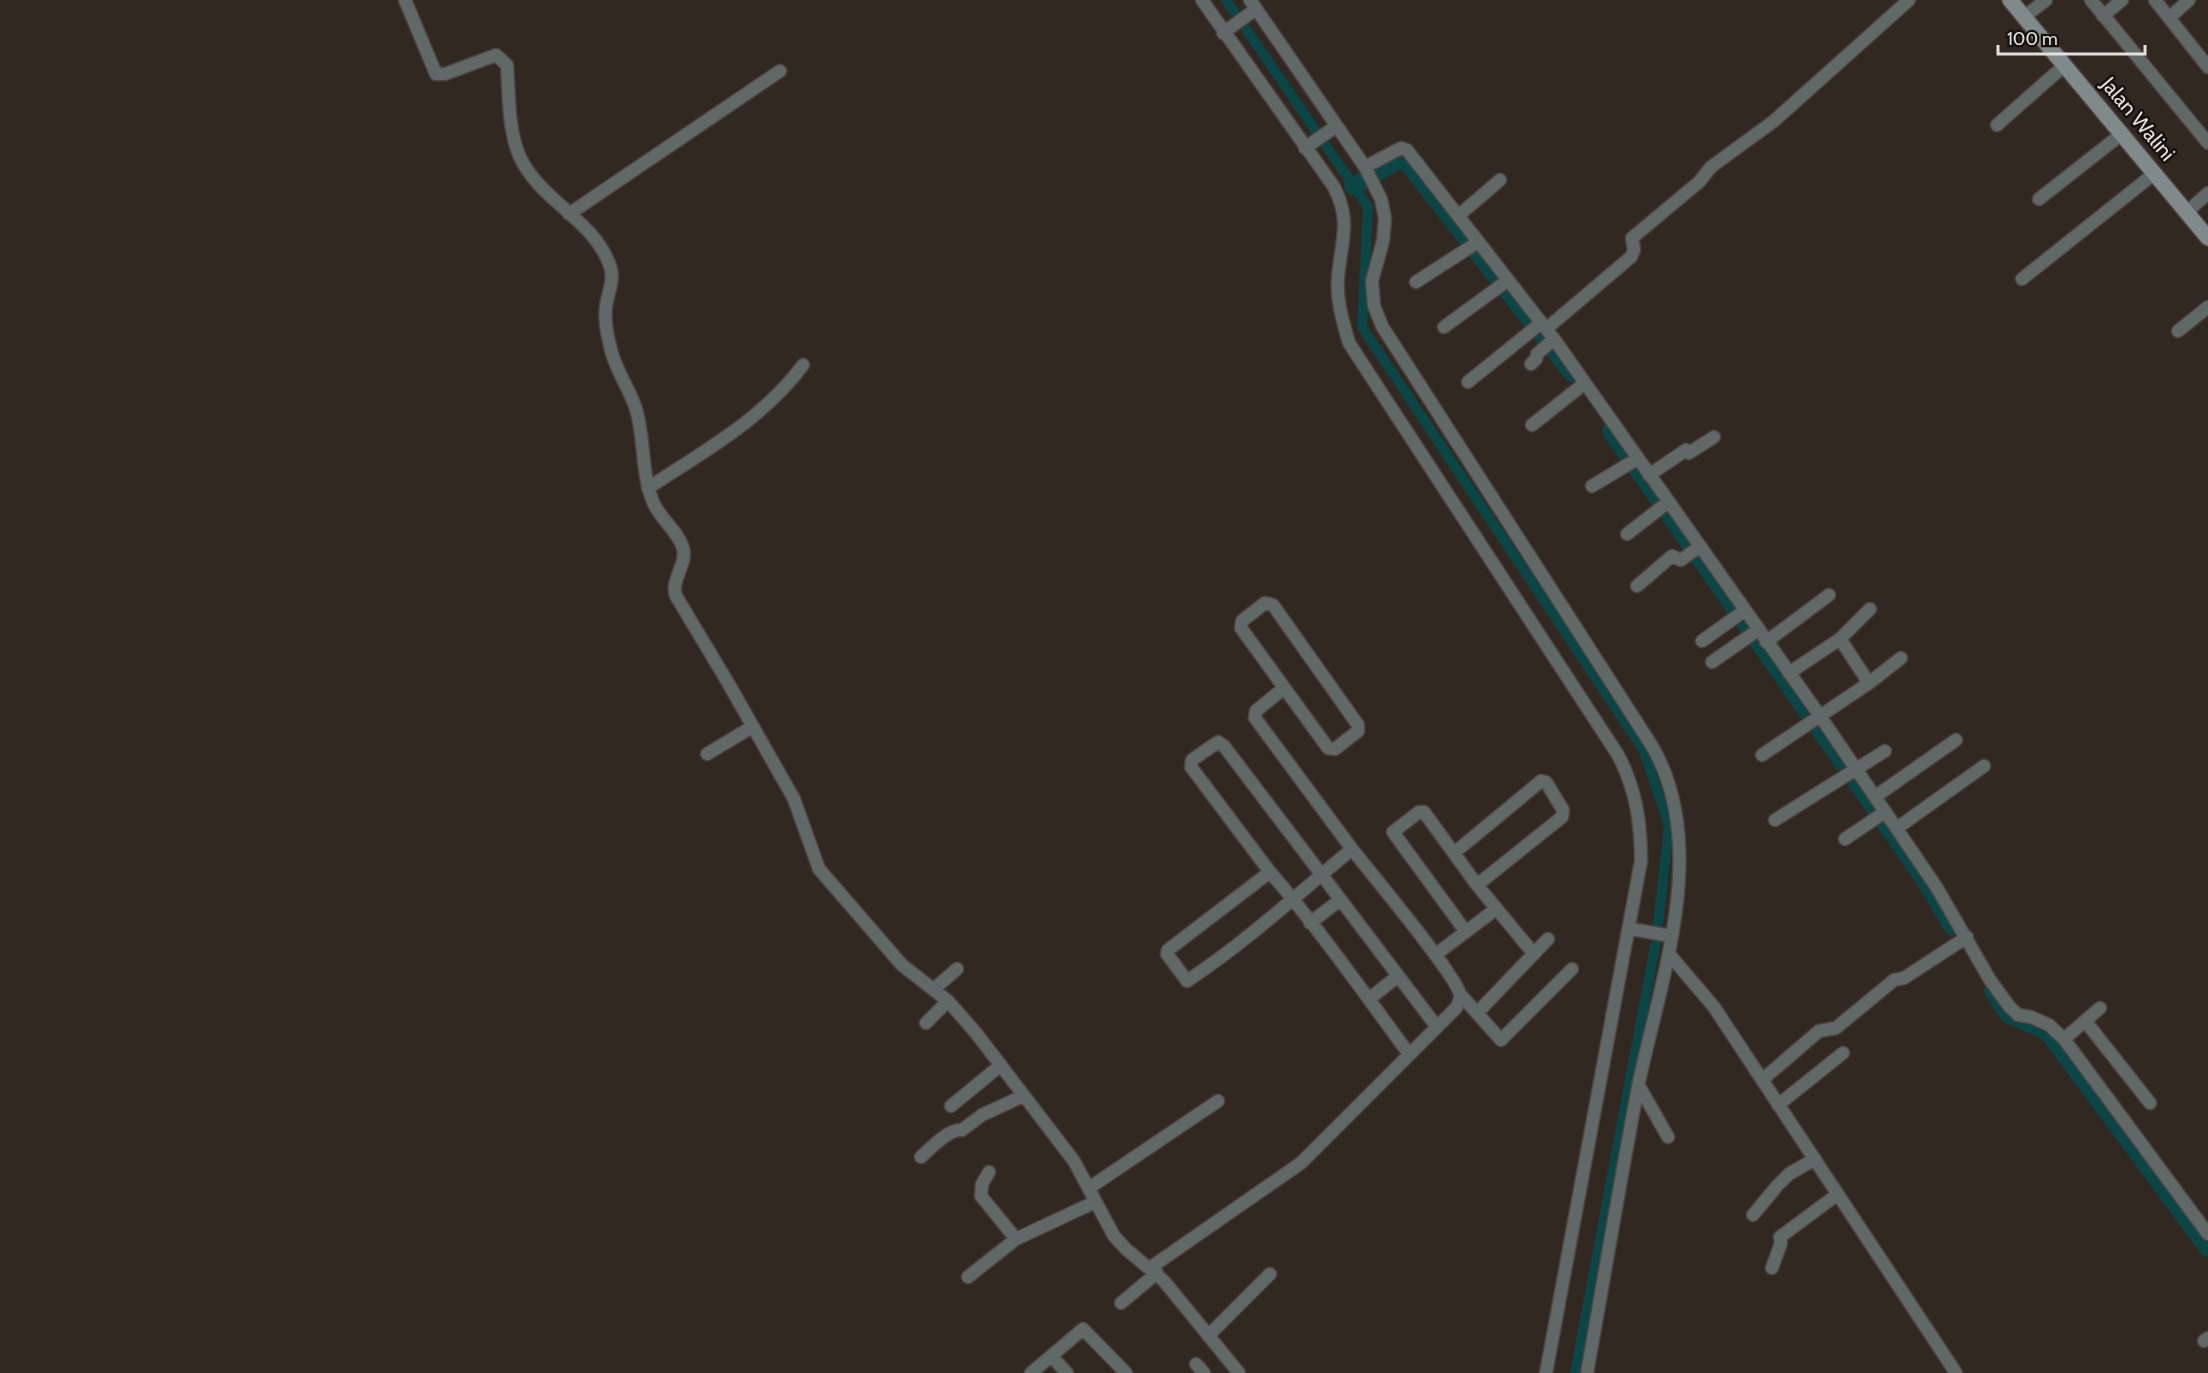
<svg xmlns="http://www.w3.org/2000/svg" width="2208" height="1373" viewBox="0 0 2208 1373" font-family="Cabin,sans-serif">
<rect width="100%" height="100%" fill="#322822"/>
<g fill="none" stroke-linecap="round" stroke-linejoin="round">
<path stroke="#0c4545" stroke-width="10" d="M1226,0L1368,207L1362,327L1643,749L1669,826L1656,941L1575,1373"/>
<path stroke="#0c4545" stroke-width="18" d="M1378,172L1399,159L1406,161L1572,373
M1353,186L1362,181
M1611,431L1923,877L1953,927
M1993,991L2008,1014L2048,1032L2208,1248"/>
<defs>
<path id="street" d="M405,0L436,74H445L496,55L507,65C509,94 508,128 519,155C539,201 594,219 610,266C615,280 608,292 606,306C604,319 607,334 610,346C614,368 629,387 636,409C645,439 641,473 653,502C660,519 678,531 683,548C688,564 670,580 676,596L727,681L794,799L819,869L902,965L948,1001L976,1033L1074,1161L1114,1236L1126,1249L1164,1281L1239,1373
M1202,0L1334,187C1352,223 1341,240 1338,278C1336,300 1343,322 1349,343L1618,755C1636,789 1641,823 1641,861L1546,1373
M1250,0L1365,167L1381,199L1385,218L1383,241L1372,281L1374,306L1382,326L1652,746C1711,848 1660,980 1638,1087C1620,1182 1604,1278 1587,1373
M2091,0L2208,143
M2155,0L2208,67
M2103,16L2122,0
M2024,17L2046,0
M2169,18L2189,0
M1223,33L1256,9
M1997,125L2065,65
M1305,148L1335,127
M1365,167L1401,148L1407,150L1554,339L1820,716L1937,888L1990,980L2009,1006L2018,1015L2031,1017L2049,1025L2064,1039L2208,1234
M2039,199L2123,133
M2187,212L2208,193
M569,214L780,71
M1458,216L1500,180
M2022,279L2155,173
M1416,282L1478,242
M1444,327L1507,281
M1546,329L1631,257L1634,250L1632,238L1699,182L1711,167L1774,121L1909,0
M2178,331L2208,307
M1531,364L1536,359L1537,354L1554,339
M1468,382L1541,323
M1532,425L1585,383
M1649,475L1686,450L1689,453L1714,437
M1592,486L1637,459
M648,488C703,452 763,419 803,365
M1627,534L1667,503
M1637,586L1672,556L1681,560L1699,547
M1265,603L1273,605L1358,725V731L1335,749L1328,748L1241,628L1242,621Z
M1840,639L1869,683
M1702,641L1744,611
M1766,642L1829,595
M1712,662L1758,630
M1789,673L1840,639L1870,609
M1284,688L1256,711L1255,718L1352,849C1298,894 1246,942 1187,981L1167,954L1168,950L1270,872C1320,930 1364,993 1409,1054
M707,754L752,727
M1762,755L1869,683L1901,658
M1876,796L1956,740
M1775,820L1885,751
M1897,828L1984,766
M1845,839L1885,812
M1454,853L1541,781L1546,782L1563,810L1562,817L1477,885
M1270,872L1191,767L1192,760L1218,742L1224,746L1437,1027
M1310,923L1340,900
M1631,929L1671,936
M1466,932L1393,832L1419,812H1424L1477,885L1534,954
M1669,954L1714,1007L1956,1373
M1435,955L1496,909
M934,989L957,969
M1460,994L1501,1040L1572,969
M1369,999L1398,976
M1478,1012L1548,939
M2086,1022L2150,1103
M926,1023L948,1001
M2064,1039L2100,1008
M1762,1080L1819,1031L1836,1028L1894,980L1904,978L1967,937
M1639,1086L1668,1137
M1778,1105L1843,1053
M951,1106L1001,1065
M921,1157C931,1148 948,1129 962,1130L982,1115L1023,1096
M989,1172L982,1184L981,1196L1016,1239
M1780,1183L1789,1174L1815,1159
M1089,1188L1218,1101
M1753,1215L1777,1186
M1150,1268L1301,1163L1456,1008C1458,1004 1461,1000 1460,995C1458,977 1369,871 1352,849
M1772,1268L1781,1243L1780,1237L1838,1194
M968,1277L1016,1239L1095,1202
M1121,1303L1157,1273
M1208,1336L1270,1274
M2204,1341L2208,1338
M1051,1356L1067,1373
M1196,1364L1204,1373
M1031,1373L1083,1329L1126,1373"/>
<path id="secondary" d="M2010,0L2208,238"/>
</defs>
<use href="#street" stroke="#4f4540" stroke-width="15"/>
<use href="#secondary" stroke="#4f4540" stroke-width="18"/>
<use href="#street" stroke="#616868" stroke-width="12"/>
<use href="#secondary" stroke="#808a8a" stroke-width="15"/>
</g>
<g text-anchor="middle" stroke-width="5" stroke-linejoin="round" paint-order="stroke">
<g font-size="21" fill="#e6e0dc" stroke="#16120f">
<text transform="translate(2138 119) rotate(50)" y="7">Jalan Walini</text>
</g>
</g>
<path d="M1998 45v9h147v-9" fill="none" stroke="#e6e0dc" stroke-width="3"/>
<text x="2007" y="45" font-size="18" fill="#e6e0dc" stroke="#16120f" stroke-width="4.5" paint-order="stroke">100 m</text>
</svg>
